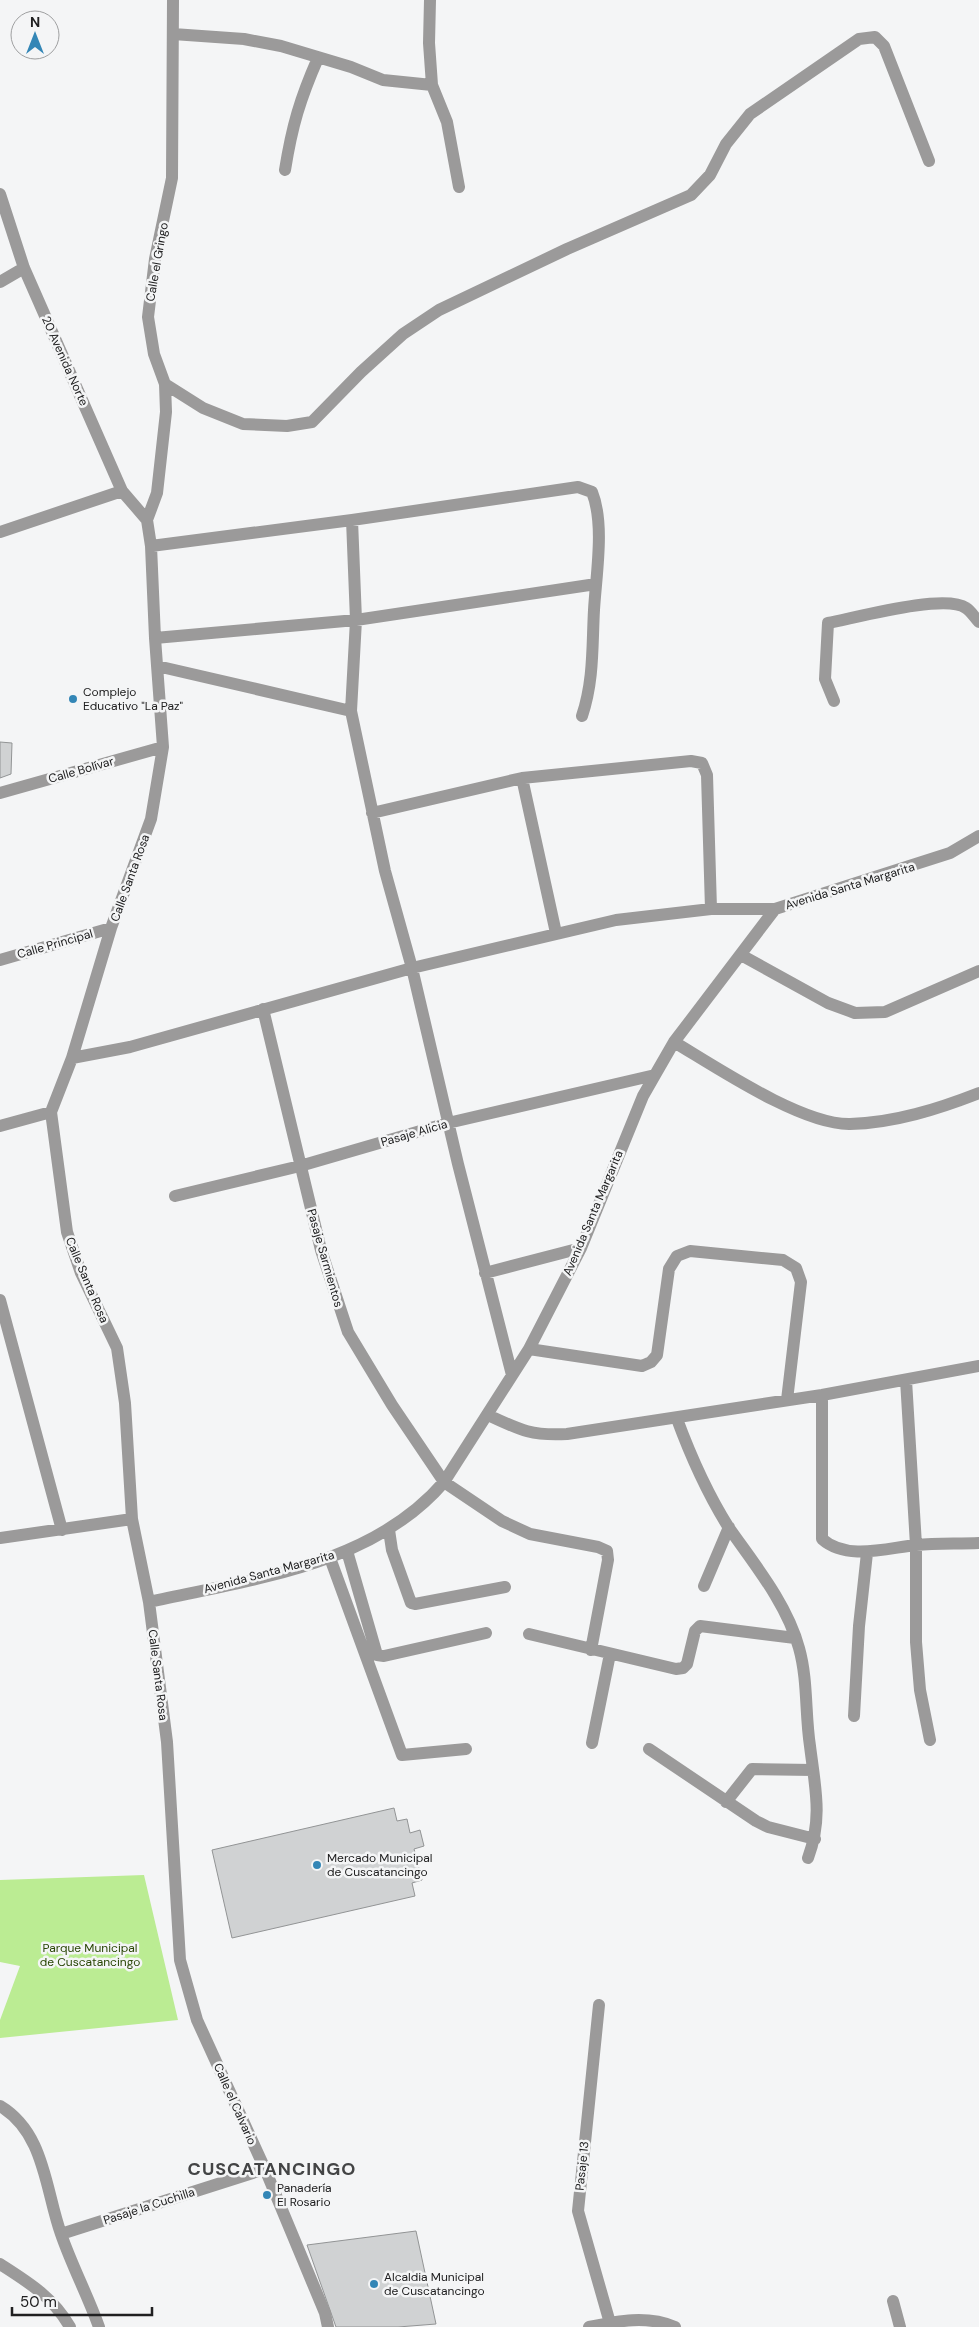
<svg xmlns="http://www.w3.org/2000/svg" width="979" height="2327" viewBox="0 0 979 2327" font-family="'DM Sans',sans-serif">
<rect width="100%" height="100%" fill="#f4f5f6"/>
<path fill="#bbec93" d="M144,1875L178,2020L0,2038V2020L20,1966L0,1962V1880Z"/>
<path fill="#d0d2d3" stroke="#929495" d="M0,742L12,743L11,774L0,778Z
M394,1808L397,1821L407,1819L410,1833L420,1830L424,1846L414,1849L422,1880L412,1883L415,1896L232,1938L212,1850Z
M416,2231L436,2324L398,2327H336L307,2245Z"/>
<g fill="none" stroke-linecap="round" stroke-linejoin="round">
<path stroke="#9b9a9a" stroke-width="12" d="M173,0L172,178L155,259L148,317L154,354L165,384L166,412L157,493L147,520L151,546L155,638L163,747L151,819L111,928L72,1058L51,1112L67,1232L81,1273L117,1348L125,1403L132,1519L149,1602L167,1742L180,1960L197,2020L265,2169L325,2313L328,2327
M430,0L429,43L432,85L447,122L459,187
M173,34L244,39L281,46L351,67L383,80L432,85
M285,170C292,126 300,99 318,58
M0,194L24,268L122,491L147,520
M0,282L24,268
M165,384L203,408L243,424L287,426L312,422L361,372L403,334L439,310L567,249L691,195L710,175L726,144L750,114L859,39L875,37L884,46L929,161
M352,520L356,620L351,711L385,871L412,968L458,1164L512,1375
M0,532L122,491
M151,546L352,520L578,487L592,492C605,524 596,575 594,610C592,646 594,680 582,716
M155,638L356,620L596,584
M157,666L351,711
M834,701L825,679L828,623C855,618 945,593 966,608C971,611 975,618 979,622
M522,778L556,933
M0,793L163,747
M372,813L522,778L691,761L702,763L707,775L711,909
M741,955L828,1003L855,1013L885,1012L979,971
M0,960L111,928
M263,1009L321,1250L348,1332L392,1405L444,1482L502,1521L530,1534L598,1547L607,1551L608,1560L591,1650
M674,1042C716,1067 802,1125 850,1124C894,1123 938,1109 979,1093
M72,1058L130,1047L412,968L616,920L711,909H775
M0,1126L51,1112
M175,1196L300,1166L448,1123L655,1075
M485,1273L581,1248
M0,1300L62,1530
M529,1349L642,1366L651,1362L657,1355L669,1269L677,1256L690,1251L783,1260L796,1268L801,1282L787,1400
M906,1380L916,1545V1642L920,1690L930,1740
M822,1395V1539C847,1561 887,1548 916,1545C937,1543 958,1544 979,1543
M488,1415C520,1430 531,1436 567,1434L822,1395L979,1366
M677,1419C691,1457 707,1493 729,1528C755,1565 787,1604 799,1648C808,1680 805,1714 810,1746C815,1787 823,1818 808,1858
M389,1530L392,1550L411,1603L415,1604L505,1587
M0,1538L132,1519
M347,1551L377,1655L384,1656L486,1633
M330,1558L402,1755L466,1749
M704,1586L729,1527
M149,1602C251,1579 372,1566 444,1482L529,1349L581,1248L643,1096L655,1075L674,1042L775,909L950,853L979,836
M529,1634L676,1669L683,1668L687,1664L695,1631L700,1626L795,1638
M854,1716L859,1626L867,1553
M592,1743L610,1654
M649,1749L756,1821L768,1827L815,1839
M726,1802L752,1769L813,1770
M599,2005L578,2211L610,2323
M0,2106C45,2133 45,2189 61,2234C72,2266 88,2296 99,2327
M61,2234L265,2169
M0,2264C28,2282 53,2297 70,2327
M893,2301L900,2327
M589,2327C618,2321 647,2315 675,2327"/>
</g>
<g fill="#3386b6" stroke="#f4f5f6" stroke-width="2">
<circle cx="73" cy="699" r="5"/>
<circle cx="317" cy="1865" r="5"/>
<circle cx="267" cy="2195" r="5"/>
<circle cx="374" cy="2284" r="5"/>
</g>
<g text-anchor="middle" stroke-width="5" stroke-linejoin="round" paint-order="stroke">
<g font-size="12" fill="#202021" stroke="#f4f5f6">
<text transform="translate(157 262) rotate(-80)" y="4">Calle el Gringo</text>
<text transform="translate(65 361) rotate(66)" y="4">20 Avenida Norte</text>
<text transform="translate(81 770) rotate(-16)" y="4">Calle Bolívar</text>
<text transform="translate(130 878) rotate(-70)" y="4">Calle Santa Rosa</text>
<text transform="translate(850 886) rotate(-17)" y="4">Avenida Santa Margarita</text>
<text transform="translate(55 944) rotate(-16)" y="4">Calle Principal</text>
<text transform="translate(414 1133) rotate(-16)" y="4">Pasaje Alicia</text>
<text transform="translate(593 1213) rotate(-67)" y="4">Avenida Santa Margarita</text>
<text transform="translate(325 1258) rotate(74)" y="4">Pasaje Sarmientos</text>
<text transform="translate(87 1280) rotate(67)" y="4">Calle Santa Rosa</text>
<text transform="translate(269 1572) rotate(-15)" y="4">Avenida Santa Margarita</text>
<text transform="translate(158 1675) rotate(83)" y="4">Calle Santa Rosa</text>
<text transform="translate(235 2104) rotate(66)" y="4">Calle el Calvario</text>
<text transform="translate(582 2166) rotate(-84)" y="4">Pasaje 13</text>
<text transform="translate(149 2206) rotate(-18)" y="4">Pasaje la Cuchilla</text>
</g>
<g font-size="12" fill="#202021" stroke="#f4f5f6" text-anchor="start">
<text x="83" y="696">Complejo<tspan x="83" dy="14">Educativo "La Paz"</tspan></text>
<text x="327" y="1862">Mercado Municipal<tspan x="327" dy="14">de Cuscatancingo</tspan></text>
<text x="277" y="2192">Panadería<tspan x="277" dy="14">El Rosario</tspan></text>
<text x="384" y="2281">Alcaldia Municipal<tspan x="384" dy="14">de Cuscatancingo</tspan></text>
</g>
<g font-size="12" fill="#294605" stroke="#f4f5f6">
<text x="90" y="1952">Parque Municipal<tspan x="90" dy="14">de Cuscatancingo</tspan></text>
</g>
<g font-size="18" font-weight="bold" letter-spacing="1" fill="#434445" stroke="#f4f5f6">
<text x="272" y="2175">CUSCATANCINGO</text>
</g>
</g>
<g transform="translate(35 35)"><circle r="24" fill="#f4f5f6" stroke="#9fa0a1"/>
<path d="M0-4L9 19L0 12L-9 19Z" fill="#3386b6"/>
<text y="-8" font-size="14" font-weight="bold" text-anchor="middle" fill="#202021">N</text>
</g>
<path d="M12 2307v8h140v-8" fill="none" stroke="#202021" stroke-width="2.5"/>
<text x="20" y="2307" font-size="15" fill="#202021" stroke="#f4f5f6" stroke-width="4" paint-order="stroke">50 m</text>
</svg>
